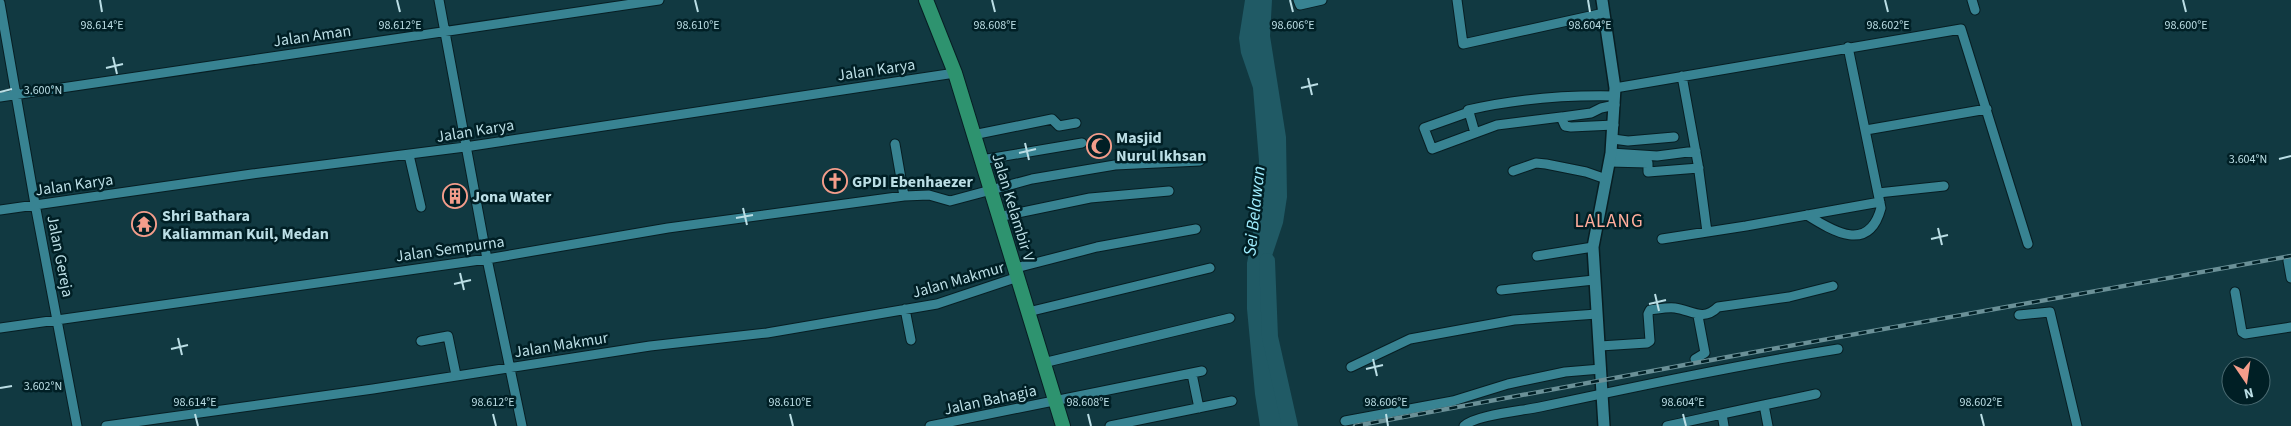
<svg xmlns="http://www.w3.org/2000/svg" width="2291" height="426" viewBox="0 0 2291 426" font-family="'Source Sans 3',sans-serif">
<rect width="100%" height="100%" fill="#113941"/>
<path fill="#205a65" d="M1245,0H1272L1270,36L1286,137L1287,197L1283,223L1269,265L1265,304L1278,384L1288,426H1260L1255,394L1247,309V263L1255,222L1259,161L1253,88L1241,53L1239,38Z"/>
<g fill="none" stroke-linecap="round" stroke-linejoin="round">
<path stroke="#205a65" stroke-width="16" d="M1267,261L1270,337L1290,426"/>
<defs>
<path id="minor" d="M439,0L487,259L522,426
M1298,0L1300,5L1322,0
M1457,0L1463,44L1604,13
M1972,0L1975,10
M0,3L35,204L77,426
M1682,76L1698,164L1707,232
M1615,88L1961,29L2028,244
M0,97L659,0
M1469,112L1475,133
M1562,117L1591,113L1601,108L1615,105
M1614,125L1571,127L1565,126L1561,117L1497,125L1432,149L1424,128L1469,112L1468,110C1516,99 1566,95 1615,96
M1866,130L1987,109
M973,135L1052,119L1059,126L1076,123
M1613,139L1628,141L1674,137
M895,144L904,196
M1611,153L1657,156L1696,151
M409,155L421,207
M981,160L1082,143
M1609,162L1648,163V172L1699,168
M1513,171L1536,163L1546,164L1586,172L1606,179
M1878,193L1944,186
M0,210L252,174L465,147L955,73
M1807,215C1834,232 1869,253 1881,208L1848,47
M998,217L1090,198L1169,191
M1662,239L1746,226L1880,202
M1537,256L1593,247
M2291,260L2288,261L2291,278
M1016,268L1097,247L1196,229
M1501,290L1594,280
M2235,292L2242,332L2245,334L2291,327
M905,309L911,340
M1028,312L1210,268
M2019,315L2050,312L2077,426
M0,328L487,259L668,228L904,196L929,195L950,201L1032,179L1115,165L1200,161
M421,341L448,336L456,375
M1600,346L1647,343L1650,341L1648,314L1650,310C1659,309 1667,307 1675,308C1691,310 1703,322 1718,307L1789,297L1833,286
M1695,359L1705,353L1698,316
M1043,363L1230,318
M1351,367L1410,339L1514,320L1597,314
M1192,374L1199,408
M1764,405L1816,394
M1722,414L1764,405L1768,426
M1345,421L1453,401L1508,384L1565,372L1601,369
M106,426L373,389L650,346L767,333L937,304L1018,277
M930,426L1202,371
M1110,426L1232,401
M1464,426C1475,415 1522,411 1540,407C1639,386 1738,365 1838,349
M1667,426L1722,414L1724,426"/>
<path id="tertiary" d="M1602,0L1615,88L1611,153L1593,247L1604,426"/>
<path id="primary" d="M926,0L955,73L1063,426"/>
</defs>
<use href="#minor" stroke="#071e23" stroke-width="11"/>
<use href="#tertiary" stroke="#071e23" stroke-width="14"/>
<use href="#primary" stroke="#071e23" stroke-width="16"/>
<use href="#minor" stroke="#388392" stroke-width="9"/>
<use href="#tertiary" stroke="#388392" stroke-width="11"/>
<use href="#primary" stroke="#2e936f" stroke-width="14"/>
<defs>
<path id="rail" d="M1355,426L1733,356L2291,256"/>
</defs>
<use href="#rail" stroke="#6a9097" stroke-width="4.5"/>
<use href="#rail" stroke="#001f25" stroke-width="2.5" stroke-dasharray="8" stroke-linecap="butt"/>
</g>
<path fill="none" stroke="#bbdee5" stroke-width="2" d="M100,0L102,12M397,0L400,12M695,0L698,12M992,0L995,12M1290,0L1293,12M1588,0L1590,12M1885,0L1888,12M2183,0L2186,12M113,57L117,74M106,68L123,64M1308,78L1312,95M1301,88L1318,84M0,92L12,89M1025,143L1029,160M1019,153L1036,149M2279,159L2291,156M743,208L747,225M736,218L753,215M1938,228L1942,245M1931,239L1948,235M460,273L464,290M454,284L471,280M1655,294L1659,311M1649,304L1666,300M178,338L182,355M171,349L188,345M1373,359L1377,376M1366,369L1383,365M0,388L12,386M195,414L198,426M493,414L496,426M790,414L793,426M1088,414L1091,426M1386,414L1388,426M1683,414L1686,426M1981,414L1984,426"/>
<defs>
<symbol id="mosque-ring" viewBox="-11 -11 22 22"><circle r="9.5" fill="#001f25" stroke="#f49d8b" stroke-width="1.5"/><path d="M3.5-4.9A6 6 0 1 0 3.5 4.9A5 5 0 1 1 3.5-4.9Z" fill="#f49d8b"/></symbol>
<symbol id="church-ring" viewBox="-11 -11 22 22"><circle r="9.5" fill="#001f25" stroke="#f49d8b" stroke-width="1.5"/><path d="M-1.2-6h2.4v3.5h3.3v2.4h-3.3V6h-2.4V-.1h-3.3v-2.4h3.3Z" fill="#f49d8b"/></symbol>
<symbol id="building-ring" viewBox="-11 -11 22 22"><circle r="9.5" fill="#001f25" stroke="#f49d8b" stroke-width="1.5"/><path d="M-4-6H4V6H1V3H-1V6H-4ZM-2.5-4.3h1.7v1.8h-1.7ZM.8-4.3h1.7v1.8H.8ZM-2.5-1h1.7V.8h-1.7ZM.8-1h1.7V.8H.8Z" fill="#f49d8b"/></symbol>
<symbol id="temple-ring" viewBox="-11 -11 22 22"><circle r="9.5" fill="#001f25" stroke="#f49d8b" stroke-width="1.5"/><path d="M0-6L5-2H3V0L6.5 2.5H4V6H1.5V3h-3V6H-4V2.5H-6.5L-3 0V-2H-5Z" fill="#f49d8b"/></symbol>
</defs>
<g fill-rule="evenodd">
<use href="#mosque-ring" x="1085" y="132" width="28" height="28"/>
<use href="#church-ring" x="821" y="167" width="28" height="28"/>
<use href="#building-ring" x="441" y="182" width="28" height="28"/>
<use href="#temple-ring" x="130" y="210" width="28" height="28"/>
</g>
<g text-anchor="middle" stroke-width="5" stroke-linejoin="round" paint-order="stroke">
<g font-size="16" fill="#bbdee5" stroke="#001f25">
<text transform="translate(312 35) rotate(-8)" y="6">Jalan Aman</text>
<text transform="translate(876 69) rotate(-8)" y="6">Jalan Karya</text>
<text transform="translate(475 130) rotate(-9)" y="6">Jalan Karya</text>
<text transform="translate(74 184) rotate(-8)" y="6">Jalan Karya</text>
<text transform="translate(1014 207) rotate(73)" y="6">Jalan Kelambir V</text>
<text transform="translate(450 248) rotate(-8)" y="6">Jalan Sempurna</text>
<text transform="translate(61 256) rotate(79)" y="6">Jalan Gereja</text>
<text transform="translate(958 279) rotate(-16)" y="6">Jalan Makmur</text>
<text transform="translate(561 344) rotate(-9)" y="6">Jalan Makmur</text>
<text transform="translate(990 399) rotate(-12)" y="6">Jalan Bahagia</text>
</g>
<g font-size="16" font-weight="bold" fill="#bbdee5" stroke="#001f25" text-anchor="start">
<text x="1116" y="143">Masjid<tspan x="1116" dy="18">Nurul Ikhsan</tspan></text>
<text x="852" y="187">GPDI Ebenhaezer</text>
<text x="472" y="202">Jona Water</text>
<text x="162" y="221">Shri Bathara<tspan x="162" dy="18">Kaliamman Kuil, Medan</tspan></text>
</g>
<g font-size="18" font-style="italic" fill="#9fedfe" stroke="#001f25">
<text transform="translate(1254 211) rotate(-84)" y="6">Sei Belawan</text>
</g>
<g font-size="19" letter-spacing="1" fill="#ffad9c" stroke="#001f25">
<text x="1609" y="227">LALANG</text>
</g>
</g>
<g font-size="12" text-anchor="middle" fill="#bbdee5" stroke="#001f25" stroke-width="5" stroke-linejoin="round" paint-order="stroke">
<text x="102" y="29">98.614°E</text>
<text x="400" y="29">98.612°E</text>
<text x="698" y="29">98.610°E</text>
<text x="995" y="29">98.608°E</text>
<text x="1293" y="29">98.606°E</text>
<text x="1590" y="29">98.604°E</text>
<text x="1888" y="29">98.602°E</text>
<text x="2186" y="29">98.600°E</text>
<text x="43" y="94">3.600°N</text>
<text x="2248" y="163">3.604°N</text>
<text x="43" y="390">3.602°N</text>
<text x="195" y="406">98.614°E</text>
<text x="493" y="406">98.612°E</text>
<text x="790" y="406">98.610°E</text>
<text x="1088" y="406">98.608°E</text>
<text x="1386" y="406">98.606°E</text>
<text x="1683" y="406">98.604°E</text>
<text x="1981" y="406">98.602°E</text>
</g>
<g transform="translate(2246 381) rotate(167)"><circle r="24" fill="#001f25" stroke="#4b6b72"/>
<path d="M0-4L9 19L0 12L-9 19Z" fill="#f49d8b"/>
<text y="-8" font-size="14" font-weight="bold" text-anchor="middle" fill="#bbdee5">N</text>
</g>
</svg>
